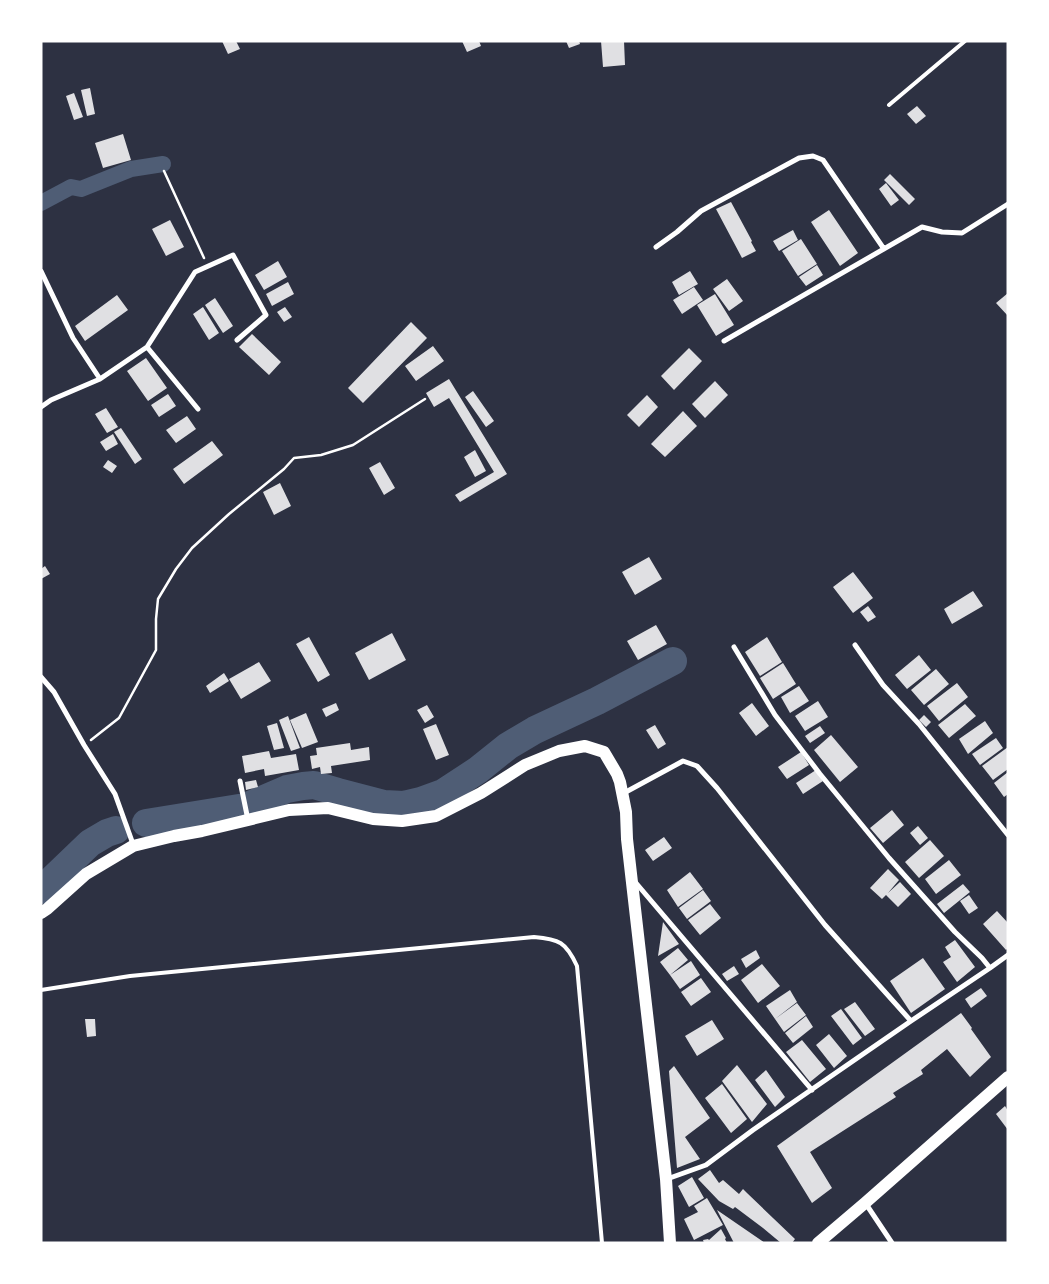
<svg xmlns="http://www.w3.org/2000/svg" width="1049" height="1284" viewBox="0 0 1049 1284" font-family="Manrope,sans-serif">
<rect width="100%" height="100%" fill="#2d3142"/>
<g fill="none" stroke-linecap="round" stroke-linejoin="round">
<path stroke="#4f5d75" stroke-width="16" d="M41,203L71,187L81,189L131,169L163,164"/>
<path stroke="#4f5d75" stroke-width="28" d="M146,823L245,807L287,789L303,786L314,785L338,792L384,804L404,805L421,801L443,793L478,770L508,746L535,730L597,701L673,661
M41,890L90,843L107,833L116,830"/>
</g>
<path fill="#e0e0e3" d="M222,41H236L240,49L228,54Z
M462,41H479L481,46L467,52Z
M566,41H579L580,44L569,48Z
M601,41H624L625,65L603,67Z
M90,88L95,114L87,116L81,90Z
M74,93L83,117L74,120L66,96Z
M917,106L926,116L916,124L907,114Z
M123,134L131,160L103,168L95,143Z
M890,174L915,199L909,205L884,180Z
M886,183L899,200L891,206L879,189Z
M731,202L752,241L751,242L756,251L742,258L716,209Z
M829,210L858,253L840,266L811,222Z
M170,220L184,247L166,256L152,229Z
M793,230L798,240L779,251L773,241Z
M801,239L817,264L798,276L782,251Z
M278,261L287,277L264,290L255,275Z
M817,265L823,275L806,286L799,277Z
M690,271L698,284L679,295L672,282Z
M727,279L743,301L729,311L713,289Z
M288,282L294,294L272,306L266,294Z
M694,287L703,300L682,314L673,300Z
M1008,293V316L996,303Z
M715,294L734,325L716,336L697,305Z
M117,295L128,310L85,341L75,326Z
M215,298L233,326L223,333L205,305Z
M203,307L219,333L209,340L193,314Z
M285,307L292,317L284,322L277,312Z
M411,322L427,338L363,403L348,388Z
M252,334L281,362L269,375L239,347Z
M433,346L444,361L416,381L405,366Z
M689,348L702,361L674,390L661,376Z
M146,358L167,388L148,401L127,371Z
M449,379L507,474L460,502L455,495L494,472L449,398L434,407L426,393Z
M715,381L728,395L705,418L692,404Z
M473,391L494,421L486,427L465,397Z
M168,394L176,406L159,417L151,405Z
M647,395L658,407L639,427L627,415Z
M106,408L118,427L107,433L95,414Z
M683,411L697,426L665,457L651,444Z
M187,416L196,429L176,443L166,430Z
M121,428L142,459L135,464L114,432Z
M113,434L118,444L106,451L100,442Z
M212,441L223,455L184,484L173,469Z
M475,450L486,471L475,477L464,457Z
M108,460L117,466L112,473L103,467Z
M380,462L395,488L384,495L369,468Z
M280,483L291,506L274,515L263,492Z
M649,557L662,579L635,595L622,572Z
M45,566L50,574L41,579V569Z
M853,572L873,598L853,613L833,587Z
M973,591L983,606L952,624L944,609Z
M868,606L876,617L868,622L860,612Z
M656,625L667,644L638,660L627,641Z
M392,633L406,660L369,680L355,653Z
M309,637L330,675L318,682L296,644Z
M767,637L782,662L760,676L745,652Z
M919,655L931,670L907,689L895,675Z
M259,662L271,681L241,699L229,679Z
M783,663L796,684L773,699L760,678Z
M936,669L949,684L924,705L911,690Z
M224,673L229,681L210,693L206,686Z
M957,683L968,697L939,721L927,706Z
M799,686L809,701L790,713L781,697Z
M818,701L828,717L805,731L795,716Z
M336,703L339,710L326,717L322,709Z
M752,703L769,726L756,736L739,713Z
M965,704L976,716L949,738L938,725Z
M427,705L434,717L425,723L417,710Z
M306,713L318,742L302,748L290,720Z
M924,715L931,722L926,727L919,720Z
M288,716L300,748L291,751L279,720Z
M985,721L993,733L968,754L959,739Z
M277,723L284,748L274,750L267,726Z
M436,724L449,755L436,760L423,729Z
M655,725L666,744L658,749L646,730Z
M820,726L825,733L810,743L805,736Z
M831,735L858,767L840,782L814,750Z
M996,738L1003,748L980,765L972,754Z
M350,743L351,750L369,747L370,760L331,766L332,773L321,774L320,767L312,769L310,756L317,755L316,748Z
M1008,747V769L993,780L982,766Z
M269,751L271,758L296,754L299,770L265,776L264,769L245,773L242,756Z
M801,752L809,765L787,779L778,767Z
M816,770L823,781L803,794L796,783Z
M1008,772V794L1004,797L994,783Z
M256,780L258,787L246,790L245,782Z
M892,810L904,825L883,843L870,828Z
M918,826L928,838L920,845L910,833Z
M664,837L672,848L653,861L645,850Z
M930,840L944,856L919,878L905,862Z
M949,860L961,875L936,894L925,879Z
M888,869L899,880L888,893L900,882L911,894L898,907L886,895L882,899L870,888Z
M690,872L703,889L678,907L667,890Z
M963,884L970,892L944,913L937,904Z
M703,890L711,901L687,919L679,908Z
M969,895L978,908L969,914L960,901Z
M710,904L721,918L700,935L688,920Z
M997,911L1008,923V948L1006,950L983,924Z
M663,922L679,944L658,956Z
M955,940L975,967L957,982L943,962L951,957L945,947Z
M678,948L688,960L670,975L660,962Z
M756,950L760,958L746,968L741,959Z
M923,958L945,989L911,1013L890,981Z
M691,961L700,975L680,989L670,975Z
M762,964L780,986L758,1003L741,980Z
M734,966L739,974L727,981L722,974Z
M701,978L711,992L691,1006L681,992Z
M981,988L987,996L971,1008L965,999Z
M790,990L797,1002L775,1019L766,1006Z
M855,1002L875,1029L865,1036L844,1009Z
M797,1003L806,1015L784,1032L775,1019Z
M841,1009L862,1038L853,1045L831,1016Z
M961,1013L972,1028L971,1029L991,1057L970,1077L947,1049L921,1070L923,1074L893,1093L896,1097L810,1152L832,1188L812,1203L777,1146Z
M806,1016L813,1027L793,1043L785,1033Z
M85,1019H95L96,1036L87,1037Z
M712,1020L724,1039L697,1056L685,1036Z
M829,1034L847,1056L834,1068L816,1045Z
M802,1040L826,1069L810,1082L786,1052Z
M737,1065L767,1104L752,1122L722,1081Z
M674,1066L710,1118L685,1137L700,1159L677,1168L669,1071Z
M766,1070L785,1097L775,1107L755,1080Z
M722,1084L747,1119L731,1133L705,1098Z
M1005,1106L1008,1111V1130L996,1114Z
M710,1170L719,1183L723,1180L739,1194L743,1189L747,1193L795,1239L792,1243H781L763,1228L735,1207L733,1209L719,1201L698,1179Z
M692,1177L704,1198L689,1207L678,1186Z
M707,1198L723,1225L694,1240L684,1219L698,1212L694,1206Z
M717,1210L765,1243H734Z
M721,1229L726,1238L725,1239L727,1243H704L703,1240L708,1239L709,1240Z"/>
<g fill="none" stroke-linecap="round" stroke-linejoin="round">
<path stroke="#fff" stroke-width="2.5" d="M164,171L204,258
M91,740L119,718L156,650V619L158,599L176,569L192,548L229,514L284,469L294,458L321,455L353,445L425,399"/>
<path stroke="#fff" stroke-width="4" d="M889,105L965,41
M41,990L130,976L534,937C559,939 566,942 577,966L602,1243"/>
<path stroke="#fff" stroke-width="5" d="M656,247L677,232L701,211L799,158L813,156L823,160L884,249
M41,271L73,338L100,379L51,400L41,407
M724,341L922,227L942,232L962,233L1008,204
M147,347L198,409
M100,379L147,347L195,272L233,255L266,315L237,340
M855,645L883,685L919,724L1008,835
M734,647L775,715L820,774L889,858L955,932L982,958L990,968L1008,955
M41,677L54,692L84,745L115,794L133,844
M240,781L248,820
M624,793L683,761L697,766L717,788L825,925L911,1021
M636,883L812,1090
M667,1179L706,1165L753,1130L911,1021L990,968
M866,1204L892,1243"/>
<path stroke="#fff" stroke-width="12" d="M41,913L47,909L86,874L133,846L174,836L202,831L289,810L328,808L373,819L402,821L436,816L481,793L525,765L559,751L585,746L604,752L617,774L620,782L626,812L627,839L666,1179L670,1243
M818,1243L865,1203L1008,1077"/>
</g>
<rect width="1049" height="1284" fill="none" stroke="#ffffff" stroke-width="85"/>
</svg>
